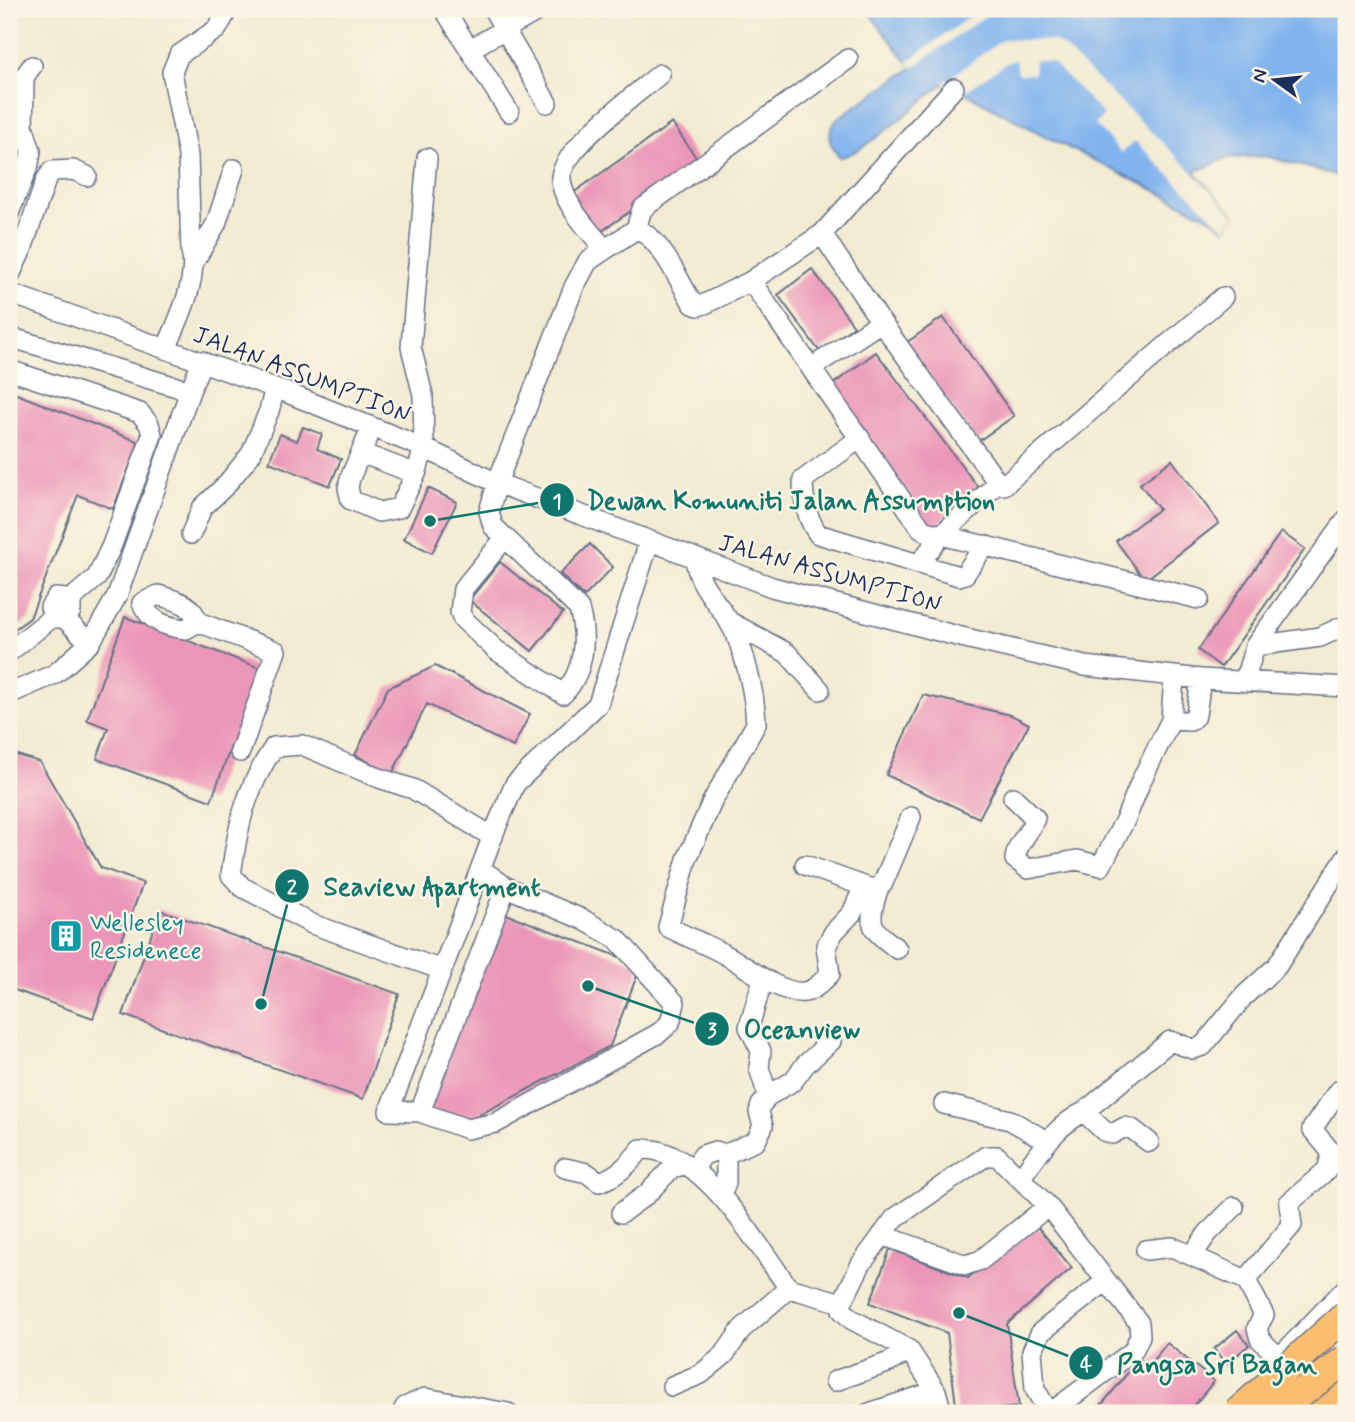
<svg xmlns="http://www.w3.org/2000/svg" width="1355" height="1422" viewBox="0 0 1355 1422" font-family="Mynerve,sans-serif">
<rect width="100%" height="100%" fill="#fcf5e5"/>
<filter id="ink" filterUnits="userSpaceOnUse"><feTurbulence type="fractalNoise" baseFrequency=".0143" numOctaves="2"/><feDisplacementMap in="SourceGraphic" scale="14" xChannelSelector="R" yChannelSelector="G"/><feConvolveMatrix kernelMatrix="1 2 1 2 8 2 1 2 1" color-interpolation-filters="sRGB"/></filter>
<filter id="wash" filterUnits="userSpaceOnUse"><feTurbulence type="fractalNoise" baseFrequency=".00686" numOctaves="4" result="noise"/><feDisplacementMap in="SourceGraphic" scale="28" xChannelSelector="R" yChannelSelector="G"/><feGaussianBlur stdDeviation="1.57" result="paint"/><feColorMatrix in="noise" values="0 0 0 0 0 0 0 0 0 0 0 0 0 0 0 0 0 1.4 0 .05"/><feComposite in="paint" operator="in"/></filter>
<g filter="url(#wash)">
<rect width="100%" height="100%" fill="#f2ebd2"/>
<path fill="#81b4ee" stroke="#4e72a6" stroke-width="2" d="M866,9H1346V178L1266,156L1227,158L1194,172L1235,216L1225,229L1211,218L1047,137L964,92L943,84C924,98 859,158 839,157C828,140 825,136 838,118L912,68Z"/>
<path fill="#f2ebd2" d="M980,9H995L912,68L907,62Z
M1003,39L1054,41L1061,45L1193,172L1235,216L1225,229L1135,141L1121,153L1095,124L1104,115L1052,62L1035,60L1034,74H1018L1016,60L1006,63L964,92L943,83Z"/>
<g id="blocks">
<path fill="#eb96b8" d="M672,123L700,163L596,235L569,196Z
M812,269L854,326L820,352L778,295Z
M943,317L1014,416L977,442L906,343Z
M876,352L981,491L933,528L828,388Z
M9,391L139,442L113,509L78,495L30,618L9,633Z
M303,427L322,434L317,449L341,459L330,486L269,462L280,434L297,441Z
M1172,460L1219,523L1145,580L1116,541L1159,509L1140,484Z
M428,488L457,502L432,553L404,539Z
M1281,532L1305,549L1221,667L1198,650Z
M590,544L613,567L584,597L560,574Z
M500,562L563,613L532,651L469,600Z
M125,617L260,668L211,801L97,759L108,728L87,720Z
M435,666L530,714L513,747L427,704L392,774L355,755L388,688Z
M923,695L1011,715L1029,724L979,818L886,775Z
M14,754L40,762L101,868L143,883L93,1018L9,988V755Z
M160,910L399,994L363,1099L123,1015Z
M501,912L641,965L610,1046L464,1123L425,1108Z
M1036,1225L1072,1268L1007,1324L1019,1407L957,1413L947,1333L870,1303L890,1249L968,1278Z
M1237,1330L1249,1345L1226,1364L1214,1349Z
M1167,1343L1214,1381L1188,1413H1095L1139,1359L1148,1366Z"/>
</g>
</g>
<g filter="url(#ink)">
<use href="#blocks" fill-opacity="0" stroke="#667187" stroke-width="2"/>
<g fill="none" stroke-linecap="round" stroke-linejoin="round">
<defs>
<path id="minor" d="M444,9L509,112
M493,9L547,103
M470,49L541,9
M9,213L29,164L31,151L23,126L24,87V77L32,66
M636,229L642,209L848,59
M822,234L881,322L998,483L1004,485L1223,297
M604,248C589,231 563,203 561,180C558,151 638,93 660,74
M194,262L216,224L234,169
M9,277L22,249L46,180L52,171L73,170L87,176
M751,281L921,528L925,531L1199,599
M9,293L275,388L424,448L497,483L772,587L957,636L1085,666L1201,679L1346,687
M9,337L190,391
M166,349C177,323 199,279 191,251L188,155L172,72L179,55L217,29L228,9
M811,368L881,322
M9,370L140,413L149,424L152,435L112,545L97,577L69,601
M372,427L350,478L348,488L351,500L379,512L399,508L416,474L424,448L423,395L411,347L427,158
M860,438L803,480C803,499 807,519 818,534L959,576L965,574L985,545
M361,453L416,474
M191,534L202,508L226,485L251,454L269,411L275,388
M505,538L463,589L460,612L463,619L496,650L563,694C585,672 587,637 579,609L493,526L489,512L497,483L574,287L588,261L636,229C659,235 680,283 693,304L698,306L705,304L751,281L822,234L954,88
M695,559C698,584 715,599 728,620C744,645 755,694 756,724L712,802L687,859L668,927C689,938 711,946 731,958C748,968 783,995 804,992C814,991 823,981 830,974L826,946L834,932L852,913L864,886
M919,564L942,534L998,483
M158,595C176,601 191,602 198,622L186,629C167,627 150,622 142,603Z
M64,618L71,611V604L66,599L56,598L50,607L52,613L57,618H64L90,643
M198,622L276,651L240,752
M730,622L787,653L820,690
M1255,646L1320,637L1346,625
M9,652L54,616
M1244,682L1255,646L1346,520
M9,694L55,674L90,643L117,596L190,391L202,361
M1171,720L1190,721L1196,715L1201,679
M1013,797L1035,818C1030,834 1016,843 1015,859L1028,869L1077,860L1101,866L1126,818L1141,781L1171,720L1174,677
M805,865L869,888H876
M481,869L506,887L584,920L617,939L675,1003L670,1023L659,1033L496,1123L467,1129L420,1112L389,1111L495,830L515,784L598,704L649,542
M897,949C878,933 867,930 874,903C877,894 877,888 883,883L911,817
M442,970L312,924L242,887L231,875C238,825 245,790 274,747L302,745L379,778L413,789L493,837
M763,979L749,1027L761,1051L759,1068L768,1096
M944,1104L1010,1120L1047,1141
M420,1112L506,887
M1084,1112L1104,1131L1112,1134L1125,1127L1132,1129L1149,1142
M565,1168L587,1173L599,1182C618,1176 629,1164 641,1149C701,1146 756,1244 789,1288
M694,1168L703,1155L715,1151L726,1154L756,1141L763,1126L759,1112L761,1105L768,1096L793,1081L805,1065L831,1041
M1021,1177C1040,1152 1055,1126 1084,1112L1170,1041L1193,1049L1203,1046L1244,996L1277,966L1346,857
M721,1196L726,1183V1154
M621,1213L647,1194L672,1168L684,1165
M882,1235L966,1265L981,1260L1048,1206
M1146,1250L1172,1247L1246,1280L1264,1315L1257,1328L1260,1339L1279,1358
M1193,1254L1208,1233L1234,1207
M1246,1280L1292,1225L1289,1203L1327,1170L1332,1153L1312,1129L1338,1091
M1277,1360L1346,1288
M835,1381L890,1362L909,1350
M672,1386L701,1374L724,1355L742,1329L789,1288L842,1303
M402,1413L405,1407L425,1398L508,1413
M869,1413L936,1391
M942,1413L936,1391L909,1350L851,1319L842,1310V1303L861,1264L895,1218L986,1156H997L1048,1206L1139,1323L1140,1336L1133,1351L1050,1413
M1049,1413L1035,1389L1032,1351L1041,1332L1106,1281"/>
<path id="highway" d="M1322,1413L1346,1392"/>
</defs>
<use href="#minor" stroke="#667187" stroke-width="22"/>
<use href="#highway" stroke="#667187" stroke-width="31"/>
<use href="#minor" stroke="#fff" stroke-width="19"/>
<use href="#highway" stroke="#fcbd6f" stroke-width="28"/>
<defs>
<path id="highway-bridge" d="M1237,1413L1346,1315
M1275,1413L1346,1359"/>
</defs>
<use href="#highway-bridge" stroke="#667187" stroke-width="31" stroke-linecap="butt"/>
<use href="#highway-bridge" stroke="#fcbd6f" stroke-width="28"/>
</g>
</g>
<defs>
<symbol id="building-square" viewBox="-11 -11 22 22"><rect x="-9" y="-9" width="18" height="18" rx="4" fill="#0f9aa8" stroke="#fcf5e5"/><path d="M-4-6H4V6H1V3H-1V6H-4ZM-2.5-4.3h1.7v1.8h-1.7ZM.8-4.3h1.7v1.8H.8ZM-2.5-1h1.7V.8h-1.7ZM.8-1h1.7V.8H.8Z" fill="#fff"/></symbol>
</defs>
<g fill-rule="evenodd">
<use href="#building-square" x="47" y="917" width="38" height="38"/>
</g>
<g text-anchor="middle" stroke-width="5" stroke-linejoin="round" paint-order="stroke">
<g font-size="24" fill="#1b2f5e" stroke="#fcf5e5">
<text transform="translate(302 374) rotate(21)" y="8">JALAN ASSUMPTION</text>
<text transform="translate(830 573) rotate(16)" y="8">JALAN ASSUMPTION</text>
</g>
<g font-size="24" fill="#0d838f" stroke="#fcf5e5" text-anchor="start">
<text x="90" y="930">Wellesley<tspan x="90" dy="28">Residenece</tspan></text>
</g>
</g>
<path fill="none" stroke="#0f766e" stroke-width="2.5" d="M430 521L557 500M261 1004L292 886M588 986L712 1029M959 1313L1086 1363"/>
<g fill="#0f766e" stroke="#fcf5e5" stroke-width="2.5">
<circle cx="430" cy="521" r="7"/>
<circle cx="261" cy="1004" r="7"/>
<circle cx="588" cy="986" r="7"/>
<circle cx="959" cy="1313" r="7"/>
<circle cx="557" cy="500" r="18"/>
<circle cx="292" cy="886" r="18"/>
<circle cx="712" cy="1029" r="18"/>
<circle cx="1086" cy="1363" r="18"/>
</g>
<g font-size="21" text-anchor="middle" font-weight="bold" fill="#fff">
<text x="557" y="508">1</text>
<text x="292" y="894">2</text>
<text x="712" y="1037">3</text>
<text x="1086" y="1371">4</text>
</g>
<g font-size="26" text-anchor="middle" font-weight="bold" fill="#0f766e" stroke="#fcf5e5" stroke-width="5" stroke-linejoin="round" paint-order="stroke">
<text x="791" y="509">Dewan Komuniti Jalan Assumption</text>
<text x="432" y="895">Seaview Apartment</text>
<text x="802" y="1038">Oceanview</text>
<text x="1217" y="1373">Pangsa Sri Bagan</text>
</g>
<rect width="1355" height="1422" fill="none" stroke="#fcf5e5" stroke-width="35"/>
<g transform="translate(1275 80) rotate(285)" stroke="#fcf5e5" stroke-width="5" paint-order="stroke">
<path d="M0-5L12 26L0 18L-12 26Z" fill="#1b2f5e"/>
<text y="-10" font-size="19" font-weight="bold" text-anchor="middle" fill="#1b2f5e">N</text>
</g>
</svg>
